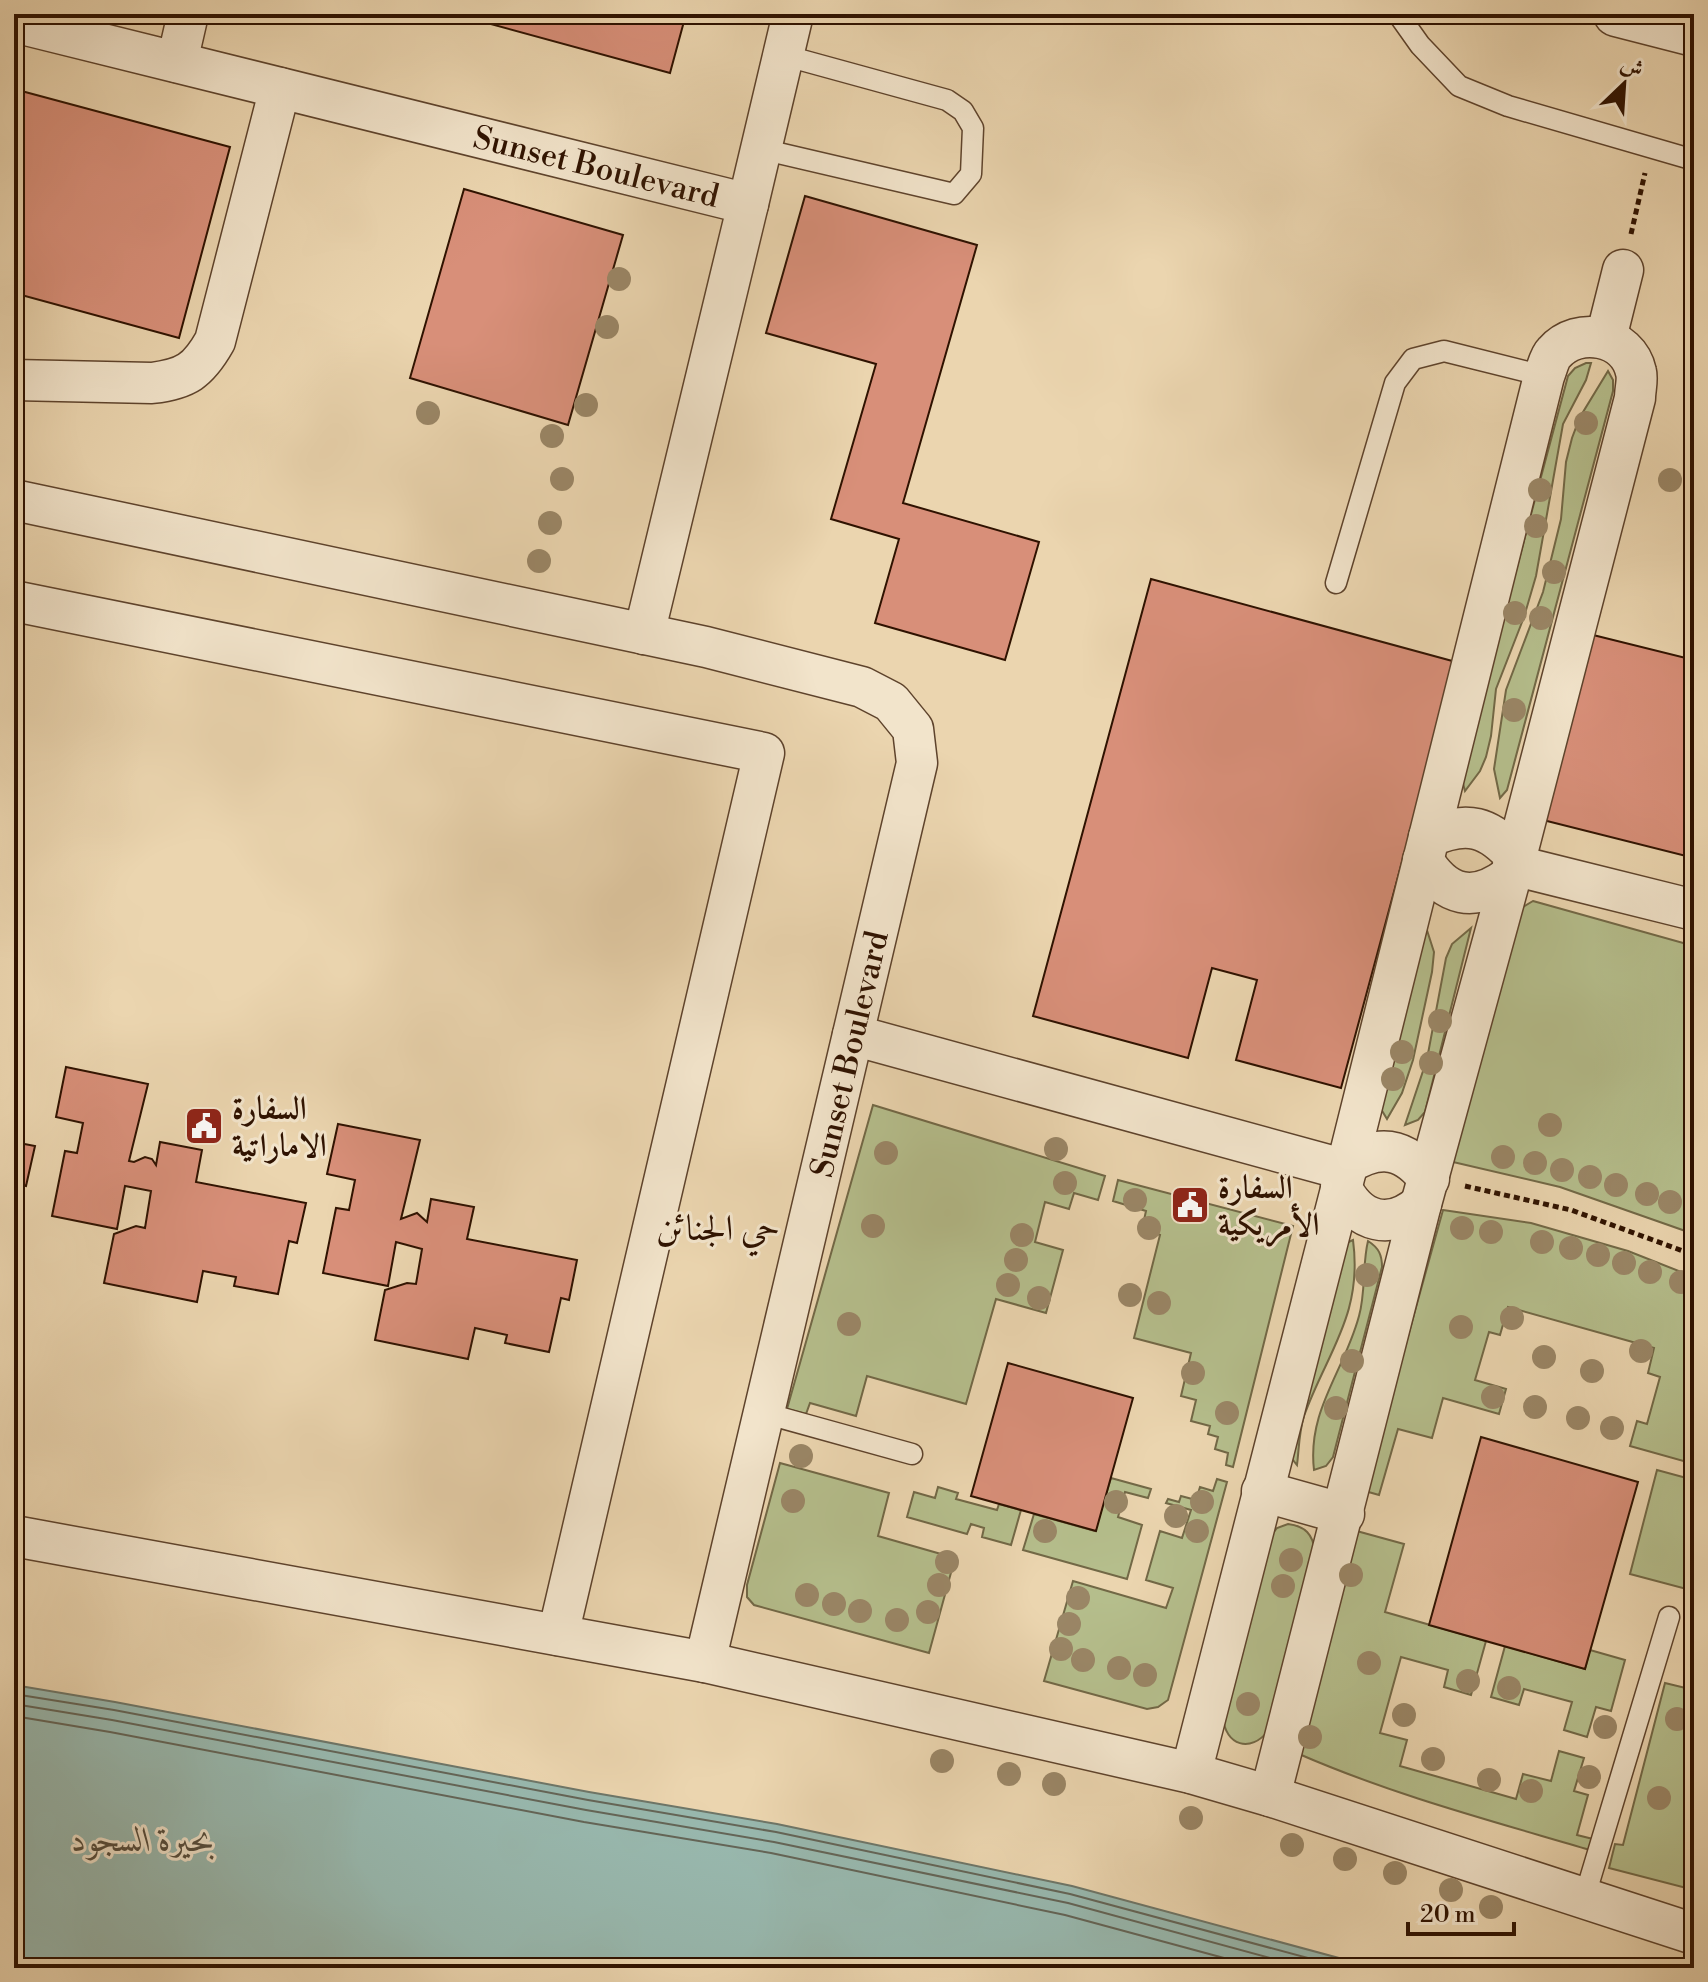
<svg xmlns="http://www.w3.org/2000/svg" width="1708" height="1982" viewBox="0 0 1708 1982" font-family="'Libre Bodoni',Amiri,serif">
<rect width="100%" height="100%" fill="#ebd5af"/>
<filter id="stains"><feTurbulence type="fractalNoise" baseFrequency=".0025" numOctaves="4"/><feColorMatrix values="0 0 0 0 .2 0 0 0 0 .09 0 0 0 0 .02 0 0 0 .5 -.17"/></filter>
<radialGradient id="worn" r=".72"><stop offset=".6" stop-color="#630" stop-opacity="0"/><stop offset="1" stop-color="#630" stop-opacity=".3"/></radialGradient>
<path fill="#b5be8c" stroke="#726846" stroke-width="2" d="M1586,363H1591L1586,380L1563,424L1536,576L1524,617L1496,689L1491,736L1486,757L1480,771L1465,791L1461,776L1568,376L1575,368Z
M1608,371L1613,380V391L1507,790L1500,798L1494,769L1506,690L1543,592L1561,519L1566,462L1572,438L1580,417Z
M1533,901L1694,946V1234L1560,1187L1453,1162L1516,911Z
M1425,924L1434,952L1432,972L1413,1060L1402,1093L1387,1119L1381,1109Z
M1471,928L1425,1112L1418,1120L1405,1125L1427,1059L1446,958L1452,944Z
M873,1105L1105,1176L1098,1200L1074,1193L1069,1209L1045,1202L1035,1242L1063,1250L1046,1313L996,1299L966,1404L867,1376L856,1416L810,1403L806,1414L787,1409Z
M1118,1180L1293,1226L1233,1467L1226,1465L1228,1453L1215,1449L1218,1437L1208,1434L1210,1426L1191,1421L1196,1400L1181,1396L1191,1353L1134,1338L1160,1235L1142,1229L1146,1211L1113,1201Z
M1443,1210L1531,1223L1628,1251L1694,1277V1464L1630,1446L1637,1421L1647,1424L1660,1377L1648,1373L1654,1348L1508,1307L1500,1335L1489,1332L1475,1380L1506,1389L1499,1414L1443,1398L1432,1438L1398,1429L1379,1495L1365,1491Z
M1353,1240C1363,1315 1327,1352 1304,1416C1299,1432 1299,1449 1297,1465L1289,1455L1344,1244Z
M1368,1241C1379,1248 1382,1255 1382,1267L1333,1457L1326,1466L1314,1470C1307,1410 1344,1372 1359,1316C1366,1291 1362,1266 1368,1241Z
M780,1463L889,1493L878,1536L955,1558L929,1653L754,1605L747,1597V1585Z
M1657,1470L1694,1480V1591L1630,1574Z
M1111,1478L1151,1489L1148,1498L1125,1492L1118,1517L1142,1525L1127,1579L1023,1550L1034,1514L1095,1531Z
M1217,1479L1227,1482L1168,1700L1158,1707L1147,1709L1044,1681L1073,1581L1166,1608L1173,1588L1146,1580L1160,1531L1182,1538L1191,1510L1166,1503L1168,1499L1179,1502L1181,1496L1196,1500L1200,1487L1213,1491Z
M938,1487L958,1493L956,1499L997,1510L999,1504L1021,1510L1011,1545L982,1537L984,1528L971,1524L967,1534L907,1517L914,1492L935,1498Z
M1288,1524C1305,1526 1313,1534 1315,1552L1268,1731C1251,1753 1225,1746 1223,1717L1270,1537L1277,1528Z
M1353,1530L1404,1544L1385,1612L1486,1641L1471,1695L1444,1687L1448,1670L1401,1657L1380,1733L1407,1740L1400,1766L1516,1799L1523,1774L1551,1781L1559,1751L1584,1758L1574,1791L1588,1795L1577,1835L1593,1839L1590,1850C1492,1821 1393,1795 1299,1754Z
M1505,1646L1585,1669L1590,1650L1625,1660L1611,1711L1596,1707L1587,1737L1564,1730L1572,1702L1524,1689L1519,1705L1491,1697Z
M1665,1683L1694,1690V1890L1609,1868L1615,1844L1623,1845Z"/>
<path fill="#98b8ae" stroke="#6e7668" stroke-width="2" d="M14,1685L115,1702L589,1792L777,1824L1072,1886L1376,1968H14Z"/>
<g fill="none" stroke-linecap="round" stroke-linejoin="round">
<path stroke="#646557" stroke-width="2" d="M14,1694L114,1710L588,1800L776,1832L1070,1894L1345,1968
M14,1704L112,1720L586,1810L774,1842L1068,1903L1307,1968
M14,1716L110,1732L584,1822L771,1853L1065,1915L1261,1968"/>
</g>
<path fill="#d88f79" stroke="#2f1200" stroke-width="2" d="M454,14H686L670,73Z
M14,89L230,147L179,338L14,293Z
M464,189L623,235L568,425L410,378Z
M805,196L977,245L903,503L1039,542L1005,660L875,623L899,539L831,519L876,364L766,333Z
M1151,579L1456,662L1341,1088L1236,1060L1257,980L1212,968L1188,1058L1033,1016Z
M1581,632L1694,660V858L1535,818Z
M66,1067L148,1084L129,1161L134,1162L145,1157L152,1159L156,1165L160,1142L202,1150L196,1182L306,1203L297,1243L289,1241L278,1294L234,1286L236,1277L203,1271L197,1302L104,1283L114,1234L136,1226L145,1228L151,1191L125,1186L117,1229L52,1216L65,1151L77,1153L83,1123L56,1117Z
M338,1124L420,1140L401,1219L417,1213L427,1222L431,1199L474,1207L467,1239L577,1260L569,1300L561,1298L549,1352L505,1343L507,1335L475,1328L468,1359L375,1340L385,1290L407,1283L416,1284L422,1249L396,1242L388,1286L323,1273L336,1208L349,1210L355,1180L327,1174Z
M14,1142L35,1146L26,1186L17,1184L14,1200Z
M1008,1363L1133,1398L1096,1531L971,1496Z
M1481,1437L1638,1482L1585,1669L1429,1625Z"/>
<g fill="none" stroke-linecap="round" stroke-linejoin="round">
<defs>
<path id="service" d="M1398,14L1420,45L1459,86L1508,106L1694,160
M761,149L954,194L971,174L973,128L963,111L947,100L783,55
M1336,583L1395,383L1413,359L1444,351L1544,376
M764,1413L912,1454
M1584,1899L1669,1617"/>
<g id="minor">
<path id="s1" d="M14,22L748,204L644,634"/>
<path d="M177,62L188,14"/>
<path d="M748,204L793,14"/>
<path d="M1606,338L1623,270"/>
<path d="M14,380L152,383C186,379 198,371 215,341L280,88"/>
<path d="M14,500L706,647L862,687L891,702L913,729L917,763L705,1662"/>
<path d="M14,601L764,753L558,1635"/>
<path d="M1429,837C1467,820 1489,826 1516,857"/>
<path d="M1423,860C1446,897 1474,903 1509,877"/>
<path d="M1513,865L1694,910"/>
<path d="M853,1035L1346,1170"/>
<path d="M1347,1164C1381,1143 1405,1148 1429,1179"/>
<path d="M1341,1187C1359,1223 1390,1231 1421,1204"/>
<path d="M1262,1491L1344,1514"/>
<path d="M14,1536L705,1662L1191,1773L1270,1796L1694,1934"/>
<path d="M1191,1773L1346,1170L1544,376C1547,369 1549,358 1554,353C1578,325 1628,335 1636,372C1638,380 1635,390 1635,398L1516,857L1421,1204L1270,1796"/>
</g>
<path id="tertiary" d="M1616,14L1694,34"/>
</defs>
<use href="#service" stroke="#5e432c" stroke-width="23"/>
<use href="#minor" stroke="#5e432c" stroke-width="43"/>
<use href="#tertiary" stroke="#5e432c" stroke-width="47"/>
<path stroke="#2f1200" stroke-width="5" stroke-dasharray="6 4" stroke-linecap="butt" d="M1631,234L1645,173
M1465,1186L1571,1210L1694,1255"/>
<use href="#service" stroke="#f2e4cb" stroke-width="20"/>
<use href="#minor" stroke="#f2e4cb" stroke-width="40"/>
<use href="#tertiary" stroke="#f2e4cb" stroke-width="44"/>
</g>
<g fill="#9a8666">
<circle cx="619" cy="279" r="12"/>
<circle cx="607" cy="327" r="12"/>
<circle cx="586" cy="405" r="12"/>
<circle cx="428" cy="413" r="12"/>
<circle cx="1586" cy="423" r="12"/>
<circle cx="552" cy="436" r="12"/>
<circle cx="562" cy="479" r="12"/>
<circle cx="1670" cy="480" r="12"/>
<circle cx="1540" cy="490" r="12"/>
<circle cx="550" cy="523" r="12"/>
<circle cx="1536" cy="526" r="12"/>
<circle cx="539" cy="561" r="12"/>
<circle cx="1554" cy="572" r="12"/>
<circle cx="1515" cy="613" r="12"/>
<circle cx="1541" cy="618" r="12"/>
<circle cx="1514" cy="710" r="12"/>
<circle cx="1440" cy="1021" r="12"/>
<circle cx="1402" cy="1052" r="12"/>
<circle cx="1431" cy="1063" r="12"/>
<circle cx="1393" cy="1079" r="12"/>
<circle cx="1550" cy="1125" r="12"/>
<circle cx="1056" cy="1149" r="12"/>
<circle cx="886" cy="1153" r="12"/>
<circle cx="1503" cy="1157" r="12"/>
<circle cx="1535" cy="1163" r="12"/>
<circle cx="1562" cy="1170" r="12"/>
<circle cx="1590" cy="1177" r="12"/>
<circle cx="1065" cy="1183" r="12"/>
<circle cx="1616" cy="1185" r="12"/>
<circle cx="1647" cy="1194" r="12"/>
<circle cx="1135" cy="1200" r="12"/>
<circle cx="1670" cy="1202" r="12"/>
<circle cx="873" cy="1226" r="12"/>
<circle cx="1149" cy="1228" r="12"/>
<circle cx="1462" cy="1228" r="12"/>
<circle cx="1491" cy="1232" r="12"/>
<circle cx="1022" cy="1235" r="12"/>
<circle cx="1542" cy="1242" r="12"/>
<circle cx="1571" cy="1248" r="12"/>
<circle cx="1598" cy="1255" r="12"/>
<circle cx="1016" cy="1260" r="12"/>
<circle cx="1624" cy="1263" r="12"/>
<circle cx="1650" cy="1272" r="12"/>
<circle cx="1367" cy="1275" r="12"/>
<circle cx="1681" cy="1282" r="12"/>
<circle cx="1008" cy="1285" r="12"/>
<circle cx="1130" cy="1295" r="12"/>
<circle cx="1039" cy="1298" r="12"/>
<circle cx="1159" cy="1303" r="12"/>
<circle cx="1512" cy="1318" r="12"/>
<circle cx="849" cy="1324" r="12"/>
<circle cx="1461" cy="1327" r="12"/>
<circle cx="1641" cy="1351" r="12"/>
<circle cx="1544" cy="1357" r="12"/>
<circle cx="1352" cy="1361" r="12"/>
<circle cx="1592" cy="1371" r="12"/>
<circle cx="1193" cy="1373" r="12"/>
<circle cx="1493" cy="1397" r="12"/>
<circle cx="1535" cy="1407" r="12"/>
<circle cx="1336" cy="1408" r="12"/>
<circle cx="1227" cy="1413" r="12"/>
<circle cx="1578" cy="1418" r="12"/>
<circle cx="1612" cy="1428" r="12"/>
<circle cx="801" cy="1456" r="12"/>
<circle cx="793" cy="1501" r="12"/>
<circle cx="1116" cy="1502" r="12"/>
<circle cx="1202" cy="1502" r="12"/>
<circle cx="1176" cy="1516" r="12"/>
<circle cx="1045" cy="1531" r="12"/>
<circle cx="1197" cy="1531" r="12"/>
<circle cx="1291" cy="1560" r="12"/>
<circle cx="947" cy="1562" r="12"/>
<circle cx="1351" cy="1575" r="12"/>
<circle cx="939" cy="1585" r="12"/>
<circle cx="1283" cy="1586" r="12"/>
<circle cx="807" cy="1595" r="12"/>
<circle cx="1078" cy="1598" r="12"/>
<circle cx="834" cy="1604" r="12"/>
<circle cx="860" cy="1611" r="12"/>
<circle cx="928" cy="1612" r="12"/>
<circle cx="897" cy="1620" r="12"/>
<circle cx="1069" cy="1624" r="12"/>
<circle cx="1061" cy="1649" r="12"/>
<circle cx="1083" cy="1660" r="12"/>
<circle cx="1369" cy="1663" r="12"/>
<circle cx="1119" cy="1668" r="12"/>
<circle cx="1145" cy="1675" r="12"/>
<circle cx="1468" cy="1681" r="12"/>
<circle cx="1509" cy="1688" r="12"/>
<circle cx="1248" cy="1704" r="12"/>
<circle cx="1404" cy="1715" r="12"/>
<circle cx="1677" cy="1719" r="12"/>
<circle cx="1605" cy="1727" r="12"/>
<circle cx="1310" cy="1737" r="12"/>
<circle cx="1433" cy="1759" r="12"/>
<circle cx="942" cy="1761" r="12"/>
<circle cx="1009" cy="1774" r="12"/>
<circle cx="1589" cy="1777" r="12"/>
<circle cx="1489" cy="1780" r="12"/>
<circle cx="1054" cy="1784" r="12"/>
<circle cx="1531" cy="1791" r="12"/>
<circle cx="1659" cy="1798" r="12"/>
<circle cx="1191" cy="1818" r="12"/>
<circle cx="1292" cy="1845" r="12"/>
<circle cx="1345" cy="1859" r="12"/>
<circle cx="1395" cy="1873" r="12"/>
<circle cx="1451" cy="1890" r="12"/>
<circle cx="1491" cy="1907" r="12"/>
</g>
<defs>
<symbol id="civic-square" viewBox="-11 -11 22 22"><rect x="-9" y="-9" width="18" height="18" rx="4" fill="#8f2418" stroke="#f2e4cb"/><path d="M-.6-6.5H3V-4.5H.6V-3L4-1V1h2V6H-6V1h2V-1L-.6-3ZM-1.2 2.5V6h2.4V2.5Z" fill="#fff"/></symbol>
</defs>
<g fill-rule="evenodd">
<use href="#civic-square" x="182" y="1104" width="44" height="44"/>
<use href="#civic-square" x="1168" y="1183" width="44" height="44"/>
</g>
<g text-anchor="middle" stroke-width="6" stroke-linejoin="round" paint-order="stroke">
<g font-size="32" fill="#2f1200" stroke="#f2e4cb">
<text dy="11" stroke="none"><textPath href="#s1" startOffset="600">Sunset Boulevard</textPath></text>
<text transform="translate(849 1054) rotate(-77)" y="11">Sunset Boulevard</text>
</g>
<g font-size="32" font-weight="bold" fill="#2f1200" stroke="#f2e4cb" text-anchor="start">
<text x="232" y="1119">السفارة<tspan x="232" dy="37">الاماراتية</tspan></text>
<text x="1218" y="1198">السفارة<tspan x="1218" dy="37">الأمريكية</tspan></text>
</g>
<g font-size="34" font-style="italic" fill="#544c3d" stroke="#f2e4cb">
<text x="143" y="1851">بحيرة السجود</text>
</g>
<g font-size="36" fill="#2f1200" stroke="#f2e4cb">
<text x="718" y="1240">حي الجنائن</text>
</g>
</g>
<rect width="1708" height="1982" fill="none" stroke="#ebd5af" stroke-width="48"/>
<rect x="16" y="16" width="1676" height="1950" fill="none" stroke="#2f1200" stroke-width="4"/>
<rect x="24" y="24" width="1660" height="1934" fill="none" stroke="#2f1200" stroke-width="2"/>
<g transform="translate(1624 84) rotate(25)" stroke="#f2e4cb" stroke-width="6" paint-order="stroke">
<path d="M0-6L14 30L0 20L-14 30Z" fill="#2f1200"/>
<text y="-12" font-size="22" font-weight="bold" text-anchor="middle" fill="#2f1200">ش</text>
</g>
<path d="M1408 1922v12h106v-12" fill="none" stroke="#2f1200" stroke-width="4"/>
<text x="1420" y="1922" font-size="24" fill="#2f1200" stroke="#f2e4cb" stroke-width="6" paint-order="stroke">20 m</text>
<rect width="100%" height="100%" filter="url(#stains)"/>
<rect width="100%" height="100%" fill="url(#worn)"/>
</svg>
